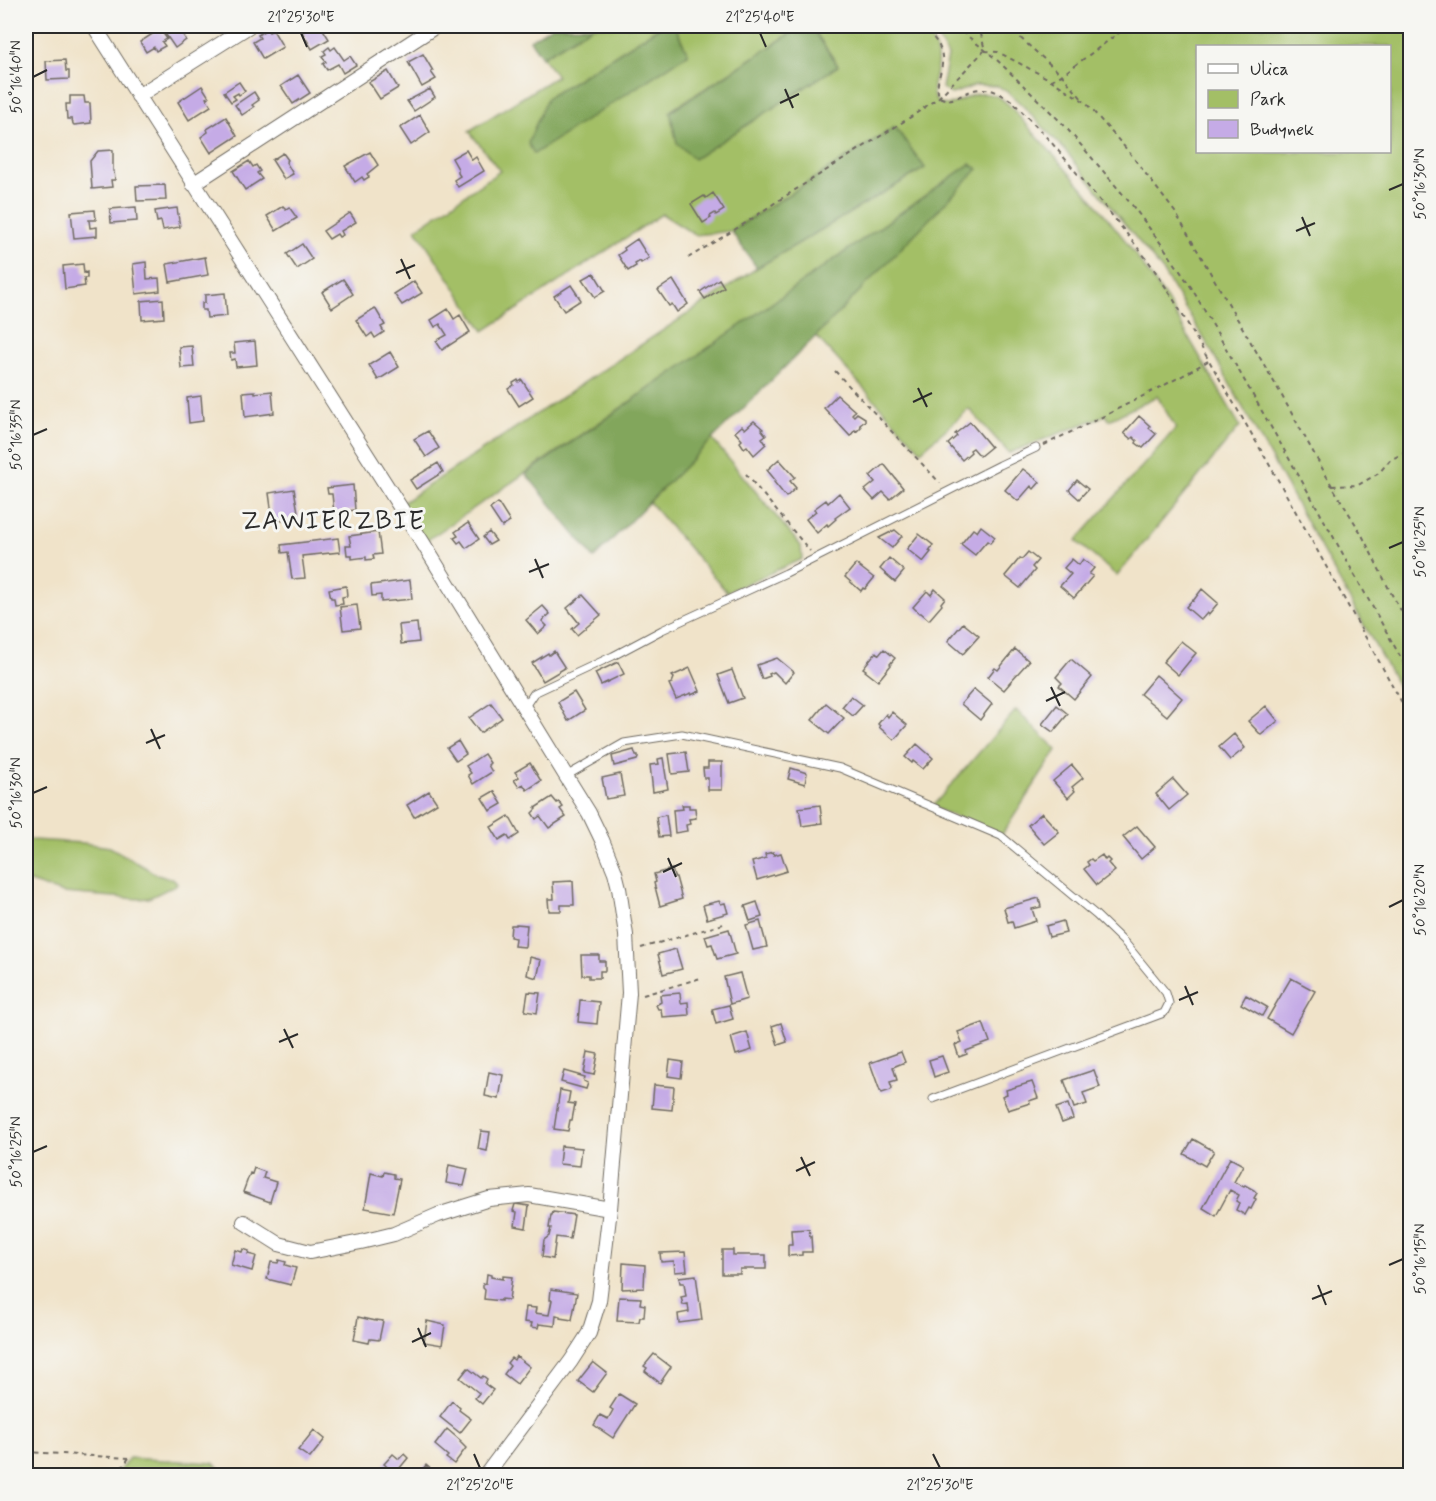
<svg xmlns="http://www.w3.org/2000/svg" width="1436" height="1501" viewBox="0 0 1436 1501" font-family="Mynerve,sans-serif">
<rect width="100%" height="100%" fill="#f6f6f2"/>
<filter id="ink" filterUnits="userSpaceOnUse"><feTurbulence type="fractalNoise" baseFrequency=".0167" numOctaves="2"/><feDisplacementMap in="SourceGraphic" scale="12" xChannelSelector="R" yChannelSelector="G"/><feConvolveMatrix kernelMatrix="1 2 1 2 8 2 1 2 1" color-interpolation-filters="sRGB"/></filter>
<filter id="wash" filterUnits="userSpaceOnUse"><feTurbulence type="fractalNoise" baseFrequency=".008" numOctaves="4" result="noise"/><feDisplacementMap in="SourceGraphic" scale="24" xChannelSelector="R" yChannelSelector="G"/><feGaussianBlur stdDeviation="1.35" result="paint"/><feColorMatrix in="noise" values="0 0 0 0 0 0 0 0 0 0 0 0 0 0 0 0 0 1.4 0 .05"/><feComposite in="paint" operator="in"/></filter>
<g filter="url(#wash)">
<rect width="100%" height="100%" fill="#f0e3c9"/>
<path fill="#a3bf66" stroke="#677548" stroke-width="1.5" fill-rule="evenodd" d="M593,26H661L547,98L688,55L675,26H802L670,111L838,65L811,26H912C919,30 929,35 933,43C937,50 938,60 937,66C936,77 927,94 938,102C949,110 962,98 973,95C980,93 989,93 996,96C1002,98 1007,103 1011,107L1094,201L1125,240L1167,300L1240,426L1117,576L1076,541L1176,428L1157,396L1109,420L1106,415L1009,453L969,409L921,451L816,336L977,169L970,164L701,353L423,543L399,505L757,268L925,168L895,127L731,231L695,235L662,214L484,331L416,229L500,171L469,131L557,76L542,57Z
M925,26H1410V708L1208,345L1161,269L1064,149L1023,106L1010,94L998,86L976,85L955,93L951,94L942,88L948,56L933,31ZM1198,46H1390V152H1198Z
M712,439L801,546L802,559L727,592L649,502Z
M1016,710L1057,750L1001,836L932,807Z
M26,838L32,840L83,843L110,847L148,869L157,875L175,880L177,883L176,885L149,898L139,899L63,893L26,881Z
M129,1458L213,1463L228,1475H116Z"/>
<path fill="#82a65b" stroke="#566843" stroke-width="1.5" d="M552,26H593L542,57L530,40Z
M661,26H675L688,54L534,154L528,143L547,98Z
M802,26H811L838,66L694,159L677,143L670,112Z
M895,127L925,168L757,268L731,231Z
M970,164L978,169L816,336L649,502L594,558L526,474L701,353Z"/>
<g id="blocks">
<path fill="#c5abe6" d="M160,26H186L180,30L186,40L175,48Z
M314,26H321L329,39L312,49L302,32Z
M160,29L167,39L162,42L165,46L156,51L154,47L146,52L140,42Z
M267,29L269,32L273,30L283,47L263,59L253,42L260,38L258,35Z
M329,47L331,50L335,47L344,60L350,56L356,65L343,73L338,64L327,70L323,64L326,62L322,56L326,54L324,51Z
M423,54L433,71L431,72L436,79L422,87L408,62Z
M65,60L66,71H69V79L47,80L46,61Z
M388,71L398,88L380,99L369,82Z
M298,75L310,93L293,104L281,86Z
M239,82L245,91L239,95L238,93L233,96L236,99L231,102L224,92Z
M202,86L209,97L206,98L211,106L189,120L178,102Z
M430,89L435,97L414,111L407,101Z
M254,92L259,100L252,105L254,107L242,115L235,105Z
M70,96H84L85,103H90L91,123L74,125L73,124L72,119H67L66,104H70Z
M420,115L430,132L411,145L400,128Z
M226,117L237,136L211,153L201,137L208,132L207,129Z
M113,150V171H114L115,180H111L112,187L92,189L90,161L98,151Z
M466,150L472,160L476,157L484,171L458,187L454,180L460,176L458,173V169L452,158Z
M370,152L378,165L367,174L369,177L364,180L362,177L355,182L345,166Z
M283,153L288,160L286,162L293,174L284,179L272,160Z
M249,161L253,167L256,165L260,171L257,173L262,179L245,190L233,171Z
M165,185L166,200L137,201L136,186Z
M713,193L724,210L716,215L715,213L710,216L711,218L703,223L691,204L704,196L706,198Z
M283,206L286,209L289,207L297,218L276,231L267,216Z
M136,207L137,221L111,223L110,209Z
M177,208L180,227L163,230L161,221L157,222L155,211Z
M95,210L96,220H89L90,228L97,227V236L74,238L71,212Z
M350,213L356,222L341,231L343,235L339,237L337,234L329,239L323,231Z
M637,239L649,258L641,263L640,261L635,264L636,266L628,271L618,255L625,250L624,248Z
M302,244L312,259L297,269L287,254Z
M205,257L208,275L170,282L167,264Z
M146,262L147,279L159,278L160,291L136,294L133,264Z
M83,264L84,273L87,272V278H84L85,286L65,289L63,266Z
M594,273L605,291L595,297L583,279Z
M343,279L353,294L332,308L322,292Z
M719,279L724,287L705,299L700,292Z
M673,280L688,304L677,312L672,304L669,306L658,290Z
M414,281L422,293L402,305L394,294Z
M571,285L581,300L564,311L554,296Z
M225,293L227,316L207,318L206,310H202V303H205V295Z
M163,299L164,318L142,320L141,301Z
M375,308L385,325L381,327L384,332L375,338L372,333L367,337L356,320Z
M448,309L454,319L460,315L470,332L442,350L436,341L447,335L440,324L435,327L431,320Z
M255,341L257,365L236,367L235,359L231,360L230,353H235L234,343Z
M192,346L194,367L181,368L179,347Z
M390,352L399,367L378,380L369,365Z
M518,380L519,382L522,380L533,397L519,406L508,389L514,385L513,383Z
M255,391V393L272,391L274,413L245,417L243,392Z
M837,395L855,411L852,414L854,416L857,413L865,418V421L860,425L861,427L857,431L855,430L850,436L824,408Z
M201,396L203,421L189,423L187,398Z
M1139,416L1150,426L1149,428L1156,434L1143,448L1136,443L1137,441L1133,437L1131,439L1124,433Z
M754,421L763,429L762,430L766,435L762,438L766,444L754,455L747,446L744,448L740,442L742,440L735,432L742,426L745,429Z
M970,422L991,447L980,456L973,448L970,450L971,452L962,460L948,444L957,436L955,434Z
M428,431L439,448L426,457L414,439Z
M779,459L795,477L790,481L796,488L786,497L774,482L776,481L767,470Z
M438,463L443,472L416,489L410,480Z
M884,464L903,488L890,499L883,492L874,500L865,490L875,482L870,476Z
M1023,469L1040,482L1034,489L1031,486L1018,501L1005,490Z
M1077,480L1088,489L1079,499L1069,490Z
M353,485L355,510L334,513L332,494H328L327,488Z
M294,489L299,518L273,522L269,493Z
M839,493L850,507L835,518L836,519L828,526L827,524L817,533L806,519L816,511L814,509L826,500L828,503Z
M498,503L510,522L502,527L490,509Z
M468,523L479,539L466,548L461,541L458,543L454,538L458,536L455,532Z
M981,526L995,537L990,543L987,541L975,555L961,544L973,529L977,532Z
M895,530L902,536L892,548L879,538Z
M378,532L381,554L373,555L374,559L366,560V557L352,559V555H347L346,546H351L349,536Z
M489,532L496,541L489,545L483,537Z
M919,534L933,545L929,551L931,552L923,562L907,549Z
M338,538L340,552L302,556L305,578L292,579L288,552L282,553L281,545Z
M1028,552L1038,560L1032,567L1035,570L1020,588L1005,576L1020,558L1022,559Z
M889,558L904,571L895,582L880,569Z
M1072,559L1079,565L1083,559L1094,568L1089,574L1093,576L1074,598L1060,586L1071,574L1064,568Z
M856,564L874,578L865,589L863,588L861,591L845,577Z
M410,580L412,599L381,602V595L372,596L371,585Z
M346,586L347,596L342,597L343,604L335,605L334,598H331L329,589Z
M935,589L945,598L941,603L942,605L929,620L921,613H919L913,607L927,591L931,595Z
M1202,589L1218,603L1208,615L1207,613L1201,620L1186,607L1192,600L1193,601Z
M583,595L601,615L577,635L572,629L579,623L567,608Z
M357,605L360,628L343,630L340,607Z
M543,606L550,614L542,621L547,626L538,634L526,620Z
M417,623L419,642L401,644L399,625Z
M963,623L979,636L963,654L948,641Z
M1181,641L1196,653L1178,675L1163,662Z
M884,649L895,658L890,664L891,665L878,681L865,671L866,670L863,668L876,652L879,655Z
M1015,649L1029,661L1009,683H1010L1004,690L988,677L995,668L998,670Z
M554,651L565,668L543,681L532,663L548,653L549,655Z
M777,658L794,672L785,683L774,672L769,674L770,676L762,679L757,665Z
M1071,659L1092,677L1074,699L1059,686L1062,683L1056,677Z
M618,662L624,674L601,685L595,673Z
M690,668L700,691L691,695V693L676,699L669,684L672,683L674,678L672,676Z
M732,670L743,698L729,703L718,675Z
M1156,675L1182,698L1167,716L1140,694Z
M974,689L992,704L980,720L961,704Z
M574,692L585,710L568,721L558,702Z
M851,696L863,705L853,716L842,707Z
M491,703L502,718L480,733L469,718Z
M826,703L844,718L829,734L812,720Z
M1057,705L1068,714L1053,732L1042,724Z
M1266,706L1278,721L1261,735L1248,721Z
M892,712L907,725L894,740L879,727L880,726L878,724L886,714L888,717Z
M1234,734L1245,748L1230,760L1219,747Z
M458,741L466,754L456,761L447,748Z
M917,744L933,758L923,769L913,761L912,763L905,757Z
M634,750L636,756H638V758L637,760L614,766L612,756Z
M686,752L689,772L672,774L669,754Z
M484,754L490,763L488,765L492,772L473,784L468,775L471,773L466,766Z
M663,758L668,789L653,792L650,765L659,764L658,759Z
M708,762H722V790H708V778H704L703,768H708Z
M530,763L541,781L527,790L523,784L519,787L514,780L519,777L515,772Z
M1072,765L1083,778L1072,787L1075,791L1068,798L1053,781Z
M791,768L807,773L805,784L788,779Z
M620,774L624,796L606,799L602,778Z
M1173,779L1187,795L1169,810L1156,794Z
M429,791L437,803L414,817L407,805Z
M494,791L502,804L490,811L482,798Z
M552,797L557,803L559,802L563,807L560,809L566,817L549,828L540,816L536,819L532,813L536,809L535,808Z
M682,805H689V808H695L696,818L689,819L690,824L686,825L687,831L675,833L673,810L683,809Z
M820,805L822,823L802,826L799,808Z
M1042,813L1059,832L1044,844L1028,825Z
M666,815L669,836L659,837L656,817Z
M509,816L519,834L510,840L507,835L499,840L491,827Z
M1137,826L1155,847L1141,859L1123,837Z
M773,852L774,855L781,853L787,871L757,880L752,862L766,858L765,854Z
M1102,855L1105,860L1107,858L1110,861L1108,863L1115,871L1097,885L1084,869L1089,865L1087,862L1091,859L1093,861Z
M672,869L674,877H676L682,899L660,906L654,883L656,882L654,874Z
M573,881L574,905H561V911H549L548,899H554L553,882Z
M1039,898L1041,907L1032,909L1036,921L1014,928L1012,921L1008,922L1004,908Z
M719,901L721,904L725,903L728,913L707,919L703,905Z
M757,902L762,917L750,921L745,906Z
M760,921L767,947L753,950L746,925Z
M1063,921L1066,933L1049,937L1046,926Z
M516,924L527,925L525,947L514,946L515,938L510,937L511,925H516Z
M729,929L736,954L717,959L712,944L708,945L705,936Z
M676,949L682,969L663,974L658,954Z
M581,955H599V961H605V971H600V978H589V975H582Z
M530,957L541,960L537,978L527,975Z
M740,973L747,999L730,1004L724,977Z
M1291,978L1315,991L1291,1033L1267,1019Z
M528,992L540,993L537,1013L525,1011Z
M680,993L681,1003L688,1002L689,1015L662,1017L661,1009H658L656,1005L661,1002L660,995Z
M1246,995L1267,1007L1262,1016L1241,1004Z
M580,1000L599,1002L597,1024L578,1022Z
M729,1005L733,1019L716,1024L712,1009Z
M781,1023L787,1042L778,1045L772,1026Z
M983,1023L990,1042L966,1051L967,1054L959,1057L955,1045L962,1042L958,1032Z
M747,1032L752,1050L736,1055L731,1037Z
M588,1052L598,1054L594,1075L584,1073Z
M901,1052L905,1062L893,1067L897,1080L890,1082L892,1088L891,1090L882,1093L880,1091L870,1063Z
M942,1056L948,1072L934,1077L929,1060Z
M670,1060L683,1062L681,1078L668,1076Z
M1094,1070L1100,1087L1083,1093L1087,1104L1074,1108L1064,1080Z
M564,1071L585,1077L584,1081L588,1083L586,1089L561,1082Z
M489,1072L503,1075L499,1099L485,1096Z
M1032,1082L1038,1098L1029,1101L1030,1103L1008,1110L1002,1096L1007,1094L1006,1090Z
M654,1085L674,1087L672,1110L652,1108Z
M560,1090L570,1092L568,1103L575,1104L572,1120H570L568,1131L554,1129Z
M1068,1104L1073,1119L1062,1123L1056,1108Z
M481,1131L490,1132L487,1151L478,1149Z
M1193,1139L1214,1151L1205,1166L1184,1154Z
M561,1146L582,1148L580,1166L559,1164Z
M1230,1158L1243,1165L1234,1182L1244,1187L1245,1185L1254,1190L1257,1193L1254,1198L1256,1199L1251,1209L1249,1208L1245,1215L1236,1210L1239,1203L1236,1201L1239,1195L1230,1190L1216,1216L1203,1208Z
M449,1165L468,1169L464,1186L446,1183Z
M254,1168L265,1172L263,1178L276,1182L270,1202L243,1192L250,1173L252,1174Z
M384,1172L394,1174V1178L400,1179L393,1213L365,1208L371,1173L383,1176Z
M515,1204L529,1206L526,1228L515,1226L517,1212L513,1211Z
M553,1212L574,1215L570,1239L556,1237L553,1259L542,1257L544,1240L549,1236L551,1228H549L551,1215H552Z
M809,1229L810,1236H811L812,1252H802V1255L788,1256V1245H792L791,1230Z
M243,1249L249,1251L248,1254L256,1256L252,1271L231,1265L235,1250L242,1252Z
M722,1250H733V1255H766V1269H740V1274H722Z
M685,1252L687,1271L675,1272L674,1261L661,1262L660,1253Z
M279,1260L286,1262L285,1265L296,1268L291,1285L267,1279L271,1262L278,1263Z
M623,1263L645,1265L644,1288L622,1289Z
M487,1274L491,1275V1277L503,1279V1276L512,1277L509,1300L501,1299V1301L484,1299L485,1290L483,1288V1284L486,1283Z
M696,1275L702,1320L679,1323L678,1314L689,1312L688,1304L683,1305L681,1297L686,1296L684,1283H680L679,1277Z
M551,1289L577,1293L572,1320L560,1318V1316L556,1315L555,1326L539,1324L538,1328L531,1327L532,1323L524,1322L526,1307L536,1308L535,1313L549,1315L552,1300H550Z
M619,1297L641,1298L640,1304L645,1305L644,1317H640L639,1322L617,1321Z
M358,1317L376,1321V1320L383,1321L379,1340L371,1339H370L369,1343L354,1340Z
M427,1321L445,1325L442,1345L424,1342Z
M654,1354L671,1367L660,1383L645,1371L647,1368L644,1366Z
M516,1356L530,1367L517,1384L504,1374L510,1366L507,1363L511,1358L514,1360Z
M593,1362L607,1373L593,1392L578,1381Z
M468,1368L481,1378L483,1376L487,1379L485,1384L493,1390L482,1404L475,1398L479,1393L460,1378Z
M619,1394L635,1404L613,1438L594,1425L600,1415L608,1419L613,1410L610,1408Z
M452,1401L460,1408L459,1410L471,1419L460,1433L440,1417Z
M447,1429L461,1441L460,1442L466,1448L454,1464L446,1458L448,1456L435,1445Z
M314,1430L325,1439L310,1458L298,1450Z
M393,1454L399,1459L404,1454L408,1458L395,1474L384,1464Z
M426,1465L439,1476H421L419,1474Z"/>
</g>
</g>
<g filter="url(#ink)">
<use href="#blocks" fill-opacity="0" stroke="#706b62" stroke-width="1.5"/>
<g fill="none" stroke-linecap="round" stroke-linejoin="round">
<defs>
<path id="service" d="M524,708L534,693L613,656L662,630L786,573L1000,465L1036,448
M566,776L624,743L682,734L840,768L1001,836L1096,915L1126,944L1166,993L1169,1003L1164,1013L933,1099"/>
<path id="minor" d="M94,26L423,543L566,776L589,813L602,840L615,872L619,888L626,935L629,993L610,1209L599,1301L589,1333L571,1361L485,1476
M138,96L249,26
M193,184L436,26
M244,1222L279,1244L310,1252L361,1242L394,1234L438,1215L489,1199L529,1195L610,1209"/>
</defs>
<use href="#service" stroke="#706b62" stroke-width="9"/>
<use href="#minor" stroke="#706b62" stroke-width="16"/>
<path stroke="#706b62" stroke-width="2" stroke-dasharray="4.5 4.5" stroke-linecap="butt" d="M920,26C935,37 946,49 941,70C938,82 936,85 939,97C955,105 964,90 980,89C993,88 1002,95 1012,101L1051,142L1111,214L1149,262L1171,295L1273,471L1410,717
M955,26L995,58L1063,124L1132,205L1165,249L1191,287L1315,504L1410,674
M975,26L981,34L985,51
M1007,26L1062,75L1082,99
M985,51L998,52L1051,80L1085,102L1129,152L1175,212L1277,387L1332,486L1361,533L1391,593L1410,626
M1051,80L1062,75L1128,26
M688,258L749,221L776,202L914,115L939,97L984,51
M835,371L940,483
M1044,445L1106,415L1182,376L1208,361
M746,474L810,551
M1332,486L1358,485L1379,473L1390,460L1404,453L1410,456
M641,948L727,923
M643,995L701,978
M26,1452L129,1458
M116,1476L129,1458"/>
<use href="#service" stroke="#fff" stroke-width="7"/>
<use href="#minor" stroke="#fff" stroke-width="14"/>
</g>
</g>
<path fill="none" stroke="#2b2b2b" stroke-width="2" d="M301,33L307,47M760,33L766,47M33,77L47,70M785,89L793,108M780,103L799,94M1389,190L1403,184M1302,217L1310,236M1296,231L1315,223M401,259L410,279M396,273L415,265M918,388L927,407M913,402L932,393M33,435L47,429M1389,548L1403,542M535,559L543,578M529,572L549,564M1051,687L1060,706M1046,701L1065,692M151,729L160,749M146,743L165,735M33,793L47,787M668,858L676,877M663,872L682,863M1389,907L1403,900M1185,986L1193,1005M1179,1000L1198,992M284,1029L293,1048M279,1042L298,1034M33,1152L47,1146M801,1157L810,1176M796,1171L815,1162M1389,1265L1403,1259M1318,1285L1326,1305M1312,1299L1332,1291M418,1328L426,1347M412,1342L431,1333M474,1454L480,1468M933,1454L940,1468"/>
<g text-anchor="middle" stroke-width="6" stroke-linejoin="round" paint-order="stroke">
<g font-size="26" letter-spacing="1.5" fill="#2b2b2b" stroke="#f6f6f2">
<text x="333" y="529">ZAWIERZBIE</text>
</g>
</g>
<rect width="1436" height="1501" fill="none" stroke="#f6f6f2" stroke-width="66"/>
<rect x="1196" y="45" width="195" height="108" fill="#f6f6f2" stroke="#a5a5a2" stroke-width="1.5"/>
<rect x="1208" y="64" width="30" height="9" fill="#ffffff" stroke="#a5a5a2" stroke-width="1.5"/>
<text x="1250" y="75" font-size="18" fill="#2b2b2b">Ulica</text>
<rect x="1208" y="90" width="30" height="18" fill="#a3bf66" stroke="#a5a5a2" stroke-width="1.5"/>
<text x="1250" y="105" font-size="18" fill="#2b2b2b">Park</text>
<rect x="1208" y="120" width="30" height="18" fill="#c5abe6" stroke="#a5a5a2" stroke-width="1.5"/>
<text x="1250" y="135" font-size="18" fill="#2b2b2b">Budynek</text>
<rect x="33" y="33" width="1370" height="1435" fill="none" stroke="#2b2b2b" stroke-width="2"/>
<g font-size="15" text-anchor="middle" fill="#2b2b2b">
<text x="301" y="22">21°25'30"E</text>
<text x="760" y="22">21°25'40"E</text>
<text transform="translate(16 77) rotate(-90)" y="5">50°16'40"N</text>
<text transform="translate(1420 184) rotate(-90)" y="5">50°16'30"N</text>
<text transform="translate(16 435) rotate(-90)" y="5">50°16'35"N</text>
<text transform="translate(1420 542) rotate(-90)" y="5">50°16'25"N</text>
<text transform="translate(16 793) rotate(-90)" y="5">50°16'30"N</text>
<text transform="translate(1420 900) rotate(-90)" y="5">50°16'20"N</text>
<text transform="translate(16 1152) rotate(-90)" y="5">50°16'25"N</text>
<text transform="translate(1420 1259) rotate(-90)" y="5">50°16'15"N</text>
<text x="480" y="1490">21°25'20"E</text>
<text x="940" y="1490">21°25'30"E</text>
</g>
</svg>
